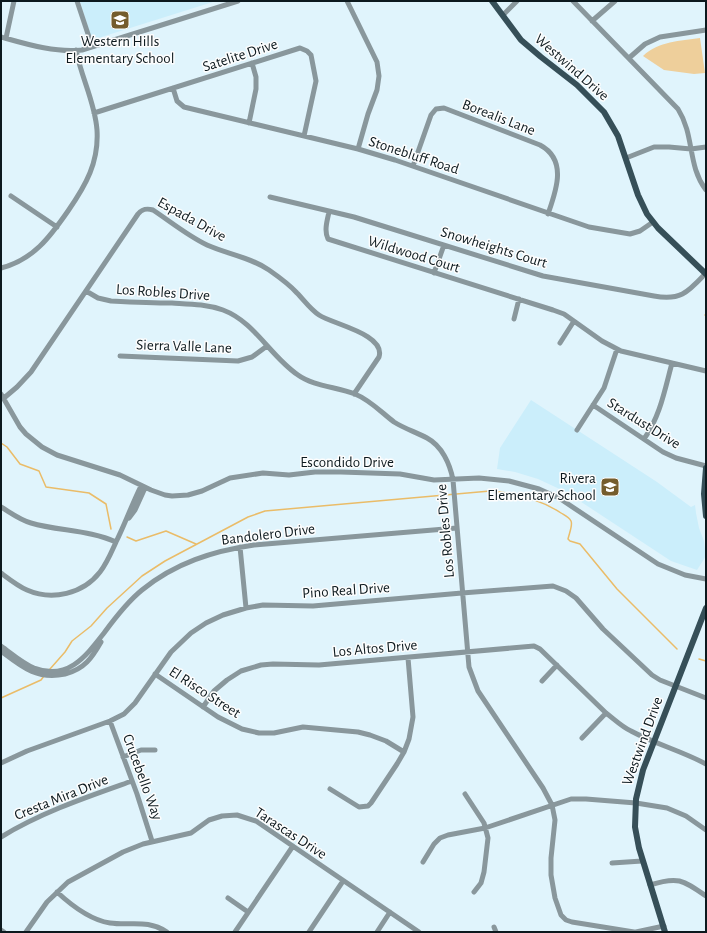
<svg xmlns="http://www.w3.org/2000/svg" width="707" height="933" viewBox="0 0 707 933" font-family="'Alegreya Sans',sans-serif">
<rect width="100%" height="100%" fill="#e0f4fc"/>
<path fill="#cbeefb" d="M80,1H216L92,40Z
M531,400L657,482L691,507L695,505L696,513L699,528L704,541L706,556L697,570L671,561L566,492L538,479L515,472L497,469L500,448Z"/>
<path fill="#eecf9b" d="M700,38L705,73L694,74L664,70L643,56C659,41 680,41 700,38Z"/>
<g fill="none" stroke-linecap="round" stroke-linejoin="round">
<path stroke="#eabc68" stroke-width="1.5" d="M705,315H706
M1,443L7,447L20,464L39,471L46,487L89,493L106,504L111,529
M127,537L136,541L166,531L196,544
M699,659L706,661
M50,669L65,652L72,641L91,626L107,608L142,576L165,561L248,517L265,511L490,491C515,493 540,499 561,513C564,515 569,517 571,521C573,525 569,534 568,539L570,541L580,544L617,589L677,649
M1,698L41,680L44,676"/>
<path stroke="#89979c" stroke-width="5" d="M77,1L92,46
M347,1L377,62L379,76L377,90L368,114L358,149
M573,1L678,109C695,136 687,165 706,190
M503,15L517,1
M592,21L615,1
M1,37C26,44 55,53 82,50L238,1
M6,38L14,1
M629,58L645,44L660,37L706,30
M173,88L177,101L184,107L358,149L395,160L589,227L630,234L640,231L653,222
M94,113L300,48L307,51L311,55L316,81L304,136
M249,123L256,89V77L252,63
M626,158L654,147H669L691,149L706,147
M413,166L431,115L436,109L444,108L540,145C568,160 556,191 548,214
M11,196L57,227
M270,197L354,217L543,276L654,296C681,301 688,292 706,273
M329,212C327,221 324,231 328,239L553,310L564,314L602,341L621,351L706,371
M1,268C33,260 50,237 68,211C86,185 99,162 97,130C95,102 81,77 76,50
M434,273L444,245
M86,291L98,298L111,301C131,302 152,303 172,303C189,304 206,304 223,310C255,322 270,356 298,375C313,386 337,387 355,394C370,400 381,412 394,422C405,429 416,432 427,438C442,446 450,464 453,480L469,667L478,691L543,788L552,805L555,820L551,858V875L555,898L561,915L566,920L572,922L634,932
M514,319L519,299
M560,343L574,321
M120,356L238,361L252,357L267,346
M1,394L20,427L26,434L42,447L57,455L120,475L151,490L165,495L172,496L188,495L202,491L230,478L263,473L289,475L315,472H341L400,474L434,480L479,478L509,481L539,489L559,498L658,564L685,575L706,579
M4,398L17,387L31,372L138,214C142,209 146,208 153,210C171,222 188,236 207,245C227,254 250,257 269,270C279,277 289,284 297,293C304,300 310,309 319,315C332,324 386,334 379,357L354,394
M593,405L663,452L676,458L706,466
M577,430L604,388L617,349
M644,439C660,417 665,389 672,363
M1,507C11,513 20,520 31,523C58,531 90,530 116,542C111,553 107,563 100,572C83,594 52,601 27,590C18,586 9,579 1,573
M129,518L135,510L145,488
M116,542C125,524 132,504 141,486
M240,547L246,608
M1,646C11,653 22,663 34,668C68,681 86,656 104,633C115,618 127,602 142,590C175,563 213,551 254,545L457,528
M1,651C22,667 37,680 65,674C73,672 81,668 87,662C93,656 97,649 101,642
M155,674L218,717L242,729L259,733H274L303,727L358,732L370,735L386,741L404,752
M542,681L557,665
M203,707L214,691L227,680L241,671L261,665L273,664L319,665L534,646L540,649L606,713C614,719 622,727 631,731C655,744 682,751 706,764
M110,721L137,794L152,841
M582,738L606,713
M123,757L141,750H155
M1,763L27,751L110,721L124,714L135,703L171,652L191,633L206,623L223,615L246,608L263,605L313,606L462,593L553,586L566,591L576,598L603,629L652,675L660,680L706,698
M330,789L359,807L368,806L371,803L397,764L404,752L409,739L413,717L408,658
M465,794L484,823L488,838L484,872L481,883L474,892
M1,837C42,812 87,797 132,781
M423,862L434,844L440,838L448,835L485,828L571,799H586L636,803L667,808L686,816L706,830
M612,863L642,861
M650,885C678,876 683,880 706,896
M57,892C71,905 90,920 110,923C131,926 147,919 167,932
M228,898L248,912
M494,927L496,932
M1,930L4,932
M26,932L47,902L68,882L123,852L143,844L191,833L209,820L222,816L237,815L256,821L419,932
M235,932L293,846
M309,932L343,881
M377,932L390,912
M636,932L664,926"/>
<path stroke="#364f58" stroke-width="6" d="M492,1L521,40L541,57L577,85L604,112L618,136L638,195L647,214L658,228L706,274
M706,468L704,494L706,516
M665,932L639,848L635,827L636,799L643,770L706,608"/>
</g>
<defs>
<symbol id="school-square" viewBox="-11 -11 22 22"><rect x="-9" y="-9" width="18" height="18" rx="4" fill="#755c2d" stroke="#fdfdfd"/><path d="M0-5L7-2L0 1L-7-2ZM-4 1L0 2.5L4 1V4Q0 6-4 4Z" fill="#fff"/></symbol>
</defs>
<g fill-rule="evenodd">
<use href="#school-square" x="109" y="9" width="22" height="22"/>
<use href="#school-square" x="599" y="476" width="22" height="22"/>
</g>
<g text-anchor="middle" stroke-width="3" stroke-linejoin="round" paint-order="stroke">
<g font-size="15" fill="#0c191e" stroke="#fdfdfd">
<text x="120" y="46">Western Hills<tspan x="120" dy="17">Elementary School</tspan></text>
<text x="596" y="483" text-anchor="end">Rivera<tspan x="596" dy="17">Elementary School</tspan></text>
</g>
<g font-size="15" fill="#0c191e" stroke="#fdfdfd">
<text transform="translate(240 55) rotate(-18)" y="5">Satelite Drive</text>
<text transform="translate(572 67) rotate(41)" y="5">Westwind Drive</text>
<text transform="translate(499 117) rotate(21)" y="5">Borealis Lane</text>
<text transform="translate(414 155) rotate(18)" y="5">Stonebluff Road</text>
<text transform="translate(192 219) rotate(29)" y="5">Espada Drive</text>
<text transform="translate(494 247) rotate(17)" y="5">Snowheights Court</text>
<text transform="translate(414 254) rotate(17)" y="5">Wildwood Court</text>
<text transform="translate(163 292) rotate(4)" y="5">Los Robles Drive</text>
<text transform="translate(184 346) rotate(2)" y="5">Sierra Valle Lane</text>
<text transform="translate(644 423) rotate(32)" y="5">Stardust Drive</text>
<text x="347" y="467">Escondido Drive</text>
<text transform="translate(445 531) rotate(-95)" y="5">Los Robles Drive</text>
<text transform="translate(268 534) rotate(-7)" y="5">Bandolero Drive</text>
<text transform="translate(346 590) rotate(-4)" y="5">Pino Real Drive</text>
<text transform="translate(375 648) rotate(-5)" y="5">Los Altos Drive</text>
<text transform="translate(205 692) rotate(33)" y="5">El Risco Street</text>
<text transform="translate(642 741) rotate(-70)" y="5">Westwind Drive</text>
<text transform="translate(143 777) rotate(70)" y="5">Crucebello Way</text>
<text transform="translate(61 797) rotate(-22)" y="5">Cresta Mira Drive</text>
<text transform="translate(291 833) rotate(33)" y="5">Tarascas Drive</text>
</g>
</g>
<rect width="707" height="933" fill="none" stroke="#0c191e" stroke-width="4"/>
</svg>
